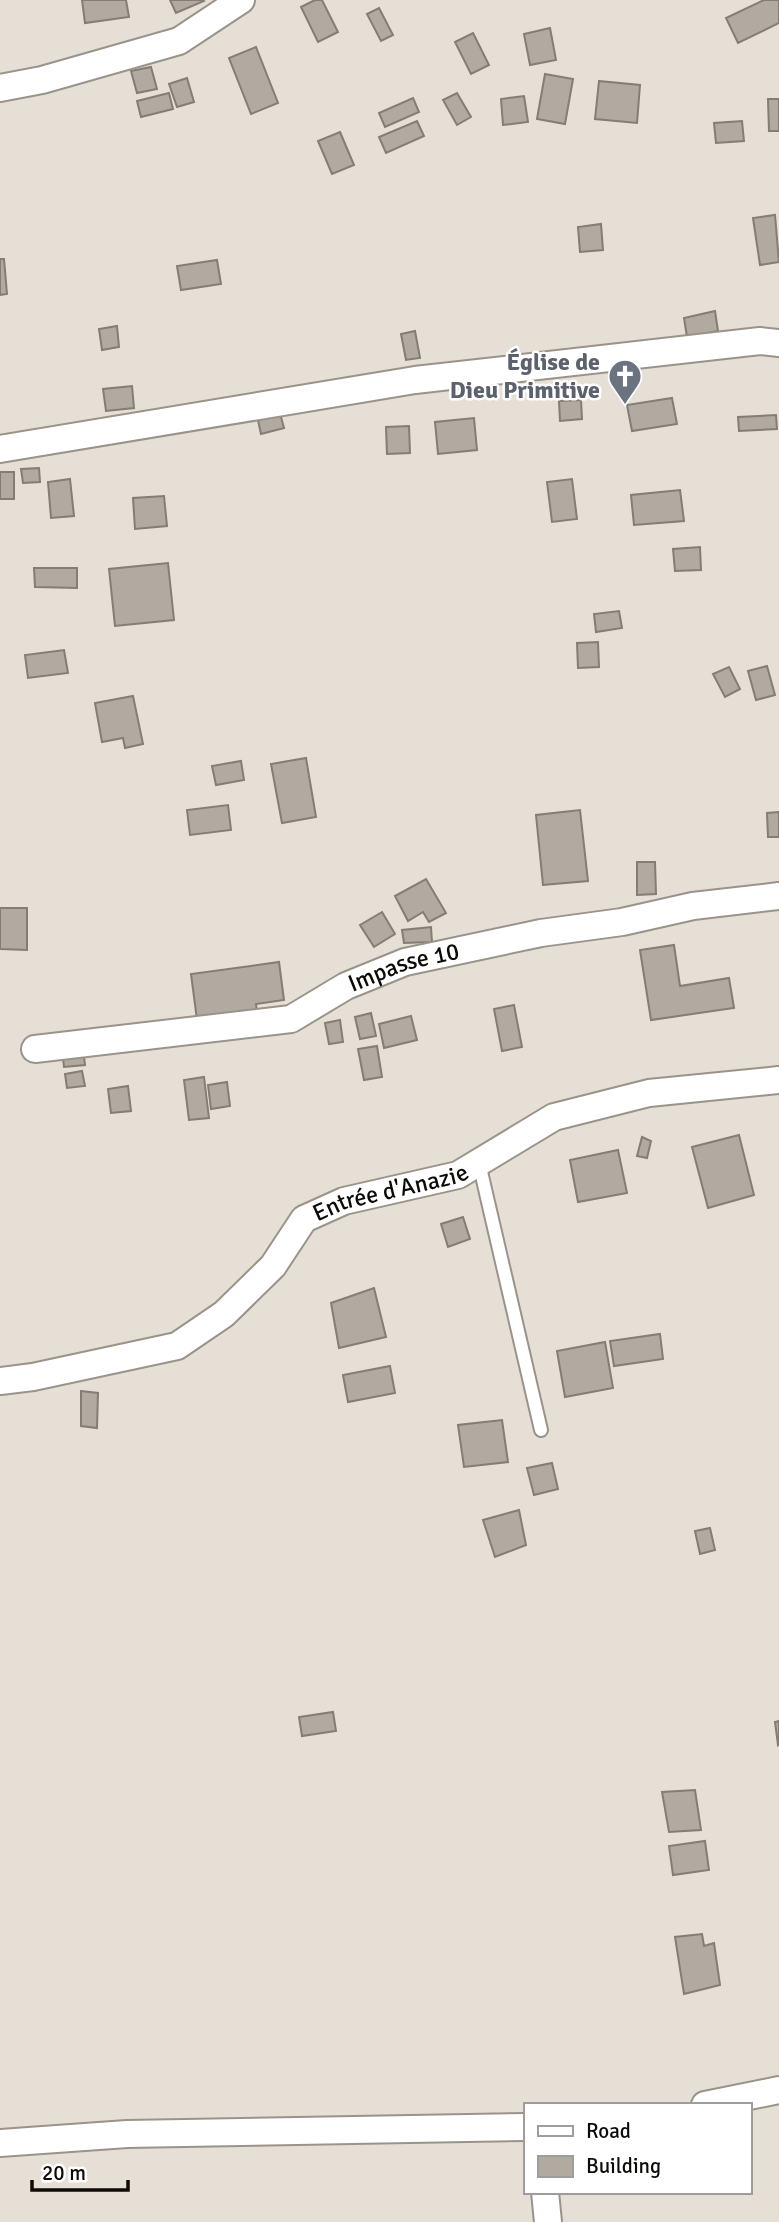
<svg xmlns="http://www.w3.org/2000/svg" width="779" height="2222" viewBox="0 0 779 2222" font-family="Signika,sans-serif">
<rect width="100%" height="100%" fill="#e6dfd5"/>
<path fill="#b0aaa0" stroke="#837d74" stroke-width="2" d="M82,0H126L129,17L85,23Z
M170,0H203L204,1L176,13Z
M315,0H322L338,32L318,42L301,7Z
M764,0H779V23L738,43L726,18Z
M379,8L393,35L381,41L367,14Z
M550,28L556,60L530,65L524,34Z
M473,33L489,65L471,74L455,42Z
M256,47L278,103L251,114L229,58Z
M151,67L157,89L137,93L131,71Z
M545,74L573,79L565,124L537,119Z
M187,78L194,102L177,107L169,84Z
M599,81L640,85L637,123L595,119Z
M169,93L173,109L141,117L137,101Z
M457,93L471,117L457,125L443,100Z
M524,96L528,122L503,125L501,99Z
M413,98L419,112L385,127L379,113Z
M768,99H779V131H769Z
M417,121L424,136L386,153L379,137Z
M742,121L744,141L716,143L714,123Z
M340,132L354,165L332,174L318,141Z
M775,215L779,262L760,265L753,218Z
M601,224L603,250L580,252L578,227Z
M0,259H4L7,294L0,295Z
M217,260L221,284L181,290L177,266Z
M715,311L718,331L687,337L684,318Z
M117,326L119,347L102,350L99,329Z
M415,331L420,358L406,360L401,334Z
M132,386L134,408L106,411L103,389Z
M672,398L677,424L632,431L627,405Z
M581,400L582,419L560,421L559,401Z
M278,406L284,428L261,434L256,411Z
M776,415L777,429L739,431L738,417Z
M474,418L477,450L438,454L435,422Z
M409,426L410,453L387,454L386,427Z
M39,468L40,482L23,483L21,469Z
M0,472H14V499H0Z
M70,479L74,516L51,518L48,482Z
M572,479L577,519L552,522L547,482Z
M680,490L684,521L634,525L631,495Z
M164,496L167,526L135,529L133,498Z
M700,547L701,570L675,571L673,549Z
M168,563L174,620L115,626L109,569Z
M34,568H77V588L35,587Z
M619,611L622,628L596,632L594,614Z
M598,642L599,667L578,668L577,643Z
M64,650L68,673L28,678L25,655Z
M767,666L775,695L756,700L748,671Z
M729,667L740,689L725,697L713,674Z
M133,696L143,744L125,748L123,738L102,742L95,703Z
M306,758L316,817L282,823L271,764Z
M241,761L244,780L216,785L212,766Z
M228,805L231,830L190,835L187,810Z
M580,810L588,881L543,885L536,815Z
M779,812V837H768L767,813Z
M637,862H655L656,894L637,895Z
M426,879L446,913L429,922L423,912L408,921L395,896Z
M0,908H27V950L0,949Z
M382,912L395,934L374,947L360,925Z
M431,927L432,942L404,943L402,930Z
M674,945L680,986L729,978L734,1008L651,1020L640,950Z
M279,962L284,1000L256,1004L257,1012L197,1020L191,974Z
M514,1005L522,1047L502,1051L494,1009Z
M371,1013L376,1036L360,1039L355,1017Z
M411,1016L417,1040L384,1048L379,1024Z
M340,1020L343,1042L329,1044L325,1023Z
M377,1046L382,1077L364,1080L358,1049Z
M83,1048L85,1065L64,1067L62,1050Z
M82,1071L85,1086L67,1088L65,1074Z
M204,1077L209,1118L189,1120L184,1080Z
M227,1082L230,1106L211,1109L208,1085Z
M128,1086L131,1111L111,1113L108,1089Z
M739,1135L754,1195L708,1208L692,1147Z
M642,1137L651,1141L647,1158L637,1156Z
M618,1150L627,1193L578,1202L570,1160Z
M463,1217L470,1239L448,1247L441,1224Z
M374,1288L386,1337L339,1348L331,1303Z
M660,1334L663,1359L614,1366L610,1341Z
M605,1342L613,1388L565,1397L557,1351Z
M390,1366L395,1393L348,1402L343,1375Z
M81,1391L98,1393L97,1428L81,1426Z
M502,1420L508,1462L464,1467L458,1425Z
M552,1463L558,1489L534,1495L527,1468Z
M519,1510L526,1545L495,1557L483,1520Z
M710,1528L715,1550L700,1554L695,1531Z
M333,1712L336,1731L302,1736L299,1717Z
M779,1721V1744L778,1745L775,1722Z
M695,1790L701,1830L669,1832L662,1792Z
M705,1841L709,1870L673,1875L669,1846Z
M702,1934L704,1946L714,1943L720,1985L684,1994L675,1937Z"/>
<g fill="none" stroke-linecap="round" stroke-linejoin="round">
<defs>
<path id="lane" d="M479,1163L541,1430"/>
<g id="street">
<path d="M0,88L42,80L179,41L241,0"/>
<path d="M0,449L415,380L760,341L779,343"/>
<path id="s1" d="M35,1049L291,1019L346,986L405,962L541,933L622,922L693,906L779,896"/>
<path id="s2" d="M0,1381L33,1377L177,1346L224,1314L273,1266L304,1219L344,1201L458,1175L554,1117L649,1093L779,1080"/>
<path d="M705,2105L779,2090"/>
<path d="M0,2143L127,2134L525,2127"/>
<path d="M545,2192L548,2222"/>
</g>
</defs>
<use href="#lane" stroke="#9a938a" stroke-width="16"/>
<use href="#street" stroke="#9a938a" stroke-width="30"/>
<use href="#lane" stroke="#fff" stroke-width="12"/>
<use href="#street" stroke="#fff" stroke-width="26"/>
</g>
<defs>
<symbol id="church-pin" viewBox="-11 -11 22 30"><path d="M0 17L-7.5 6A9.5 9.5 0 1 1 7.5 6Z" fill="#6b7280" stroke="#fff"/><path d="M-1.2-6h2.4v3.5h3.3v2.4h-3.3V6h-2.4V-.1h-3.3v-2.4h3.3Z" fill="#fff"/></symbol>
</defs>
<g fill-rule="evenodd">
<use href="#church-pin" x="606" y="357" width="38" height="52"/>
</g>
<g text-anchor="middle" stroke-width="5" stroke-linejoin="round" paint-order="stroke">
<g font-size="24" font-weight="bold" fill="#5b616d" stroke="#fff" text-anchor="end">
<text x="600" y="370">Église de<tspan x="600" dy="28">Dieu Primitive</tspan></text>
</g>
<g font-size="24" fill="#0d0b08" stroke="#fff">
<text dy="8" stroke="none"><textPath href="#s1" startOffset="383">Impasse 10</textPath></text>
<text dy="8" stroke="none"><textPath href="#s2" startOffset="453">Entrée d'Anazie</textPath></text>
</g>
</g>
<rect x="524" y="2103" width="228" height="91" fill="#ffffff" stroke="#9e9d9c" stroke-width="2"/>
<rect x="538" y="2126" width="35" height="10" fill="#ffffff" stroke="#9e9d9c" stroke-width="2"/>
<text x="586" y="2138" font-size="21" fill="#0d0b08">Road</text>
<rect x="538" y="2156" width="35" height="21" fill="#b0aaa0" stroke="#9e9d9c" stroke-width="2"/>
<text x="586" y="2173" font-size="21" fill="#0d0b08">Building</text>
<path d="M32 2180v10h96v-10" fill="none" stroke="#0d0b08" stroke-width="3.5"/>
<text x="42" y="2180" font-size="21" fill="#0d0b08" stroke="#ffffff" stroke-width="5" paint-order="stroke">20 m</text>
</svg>
